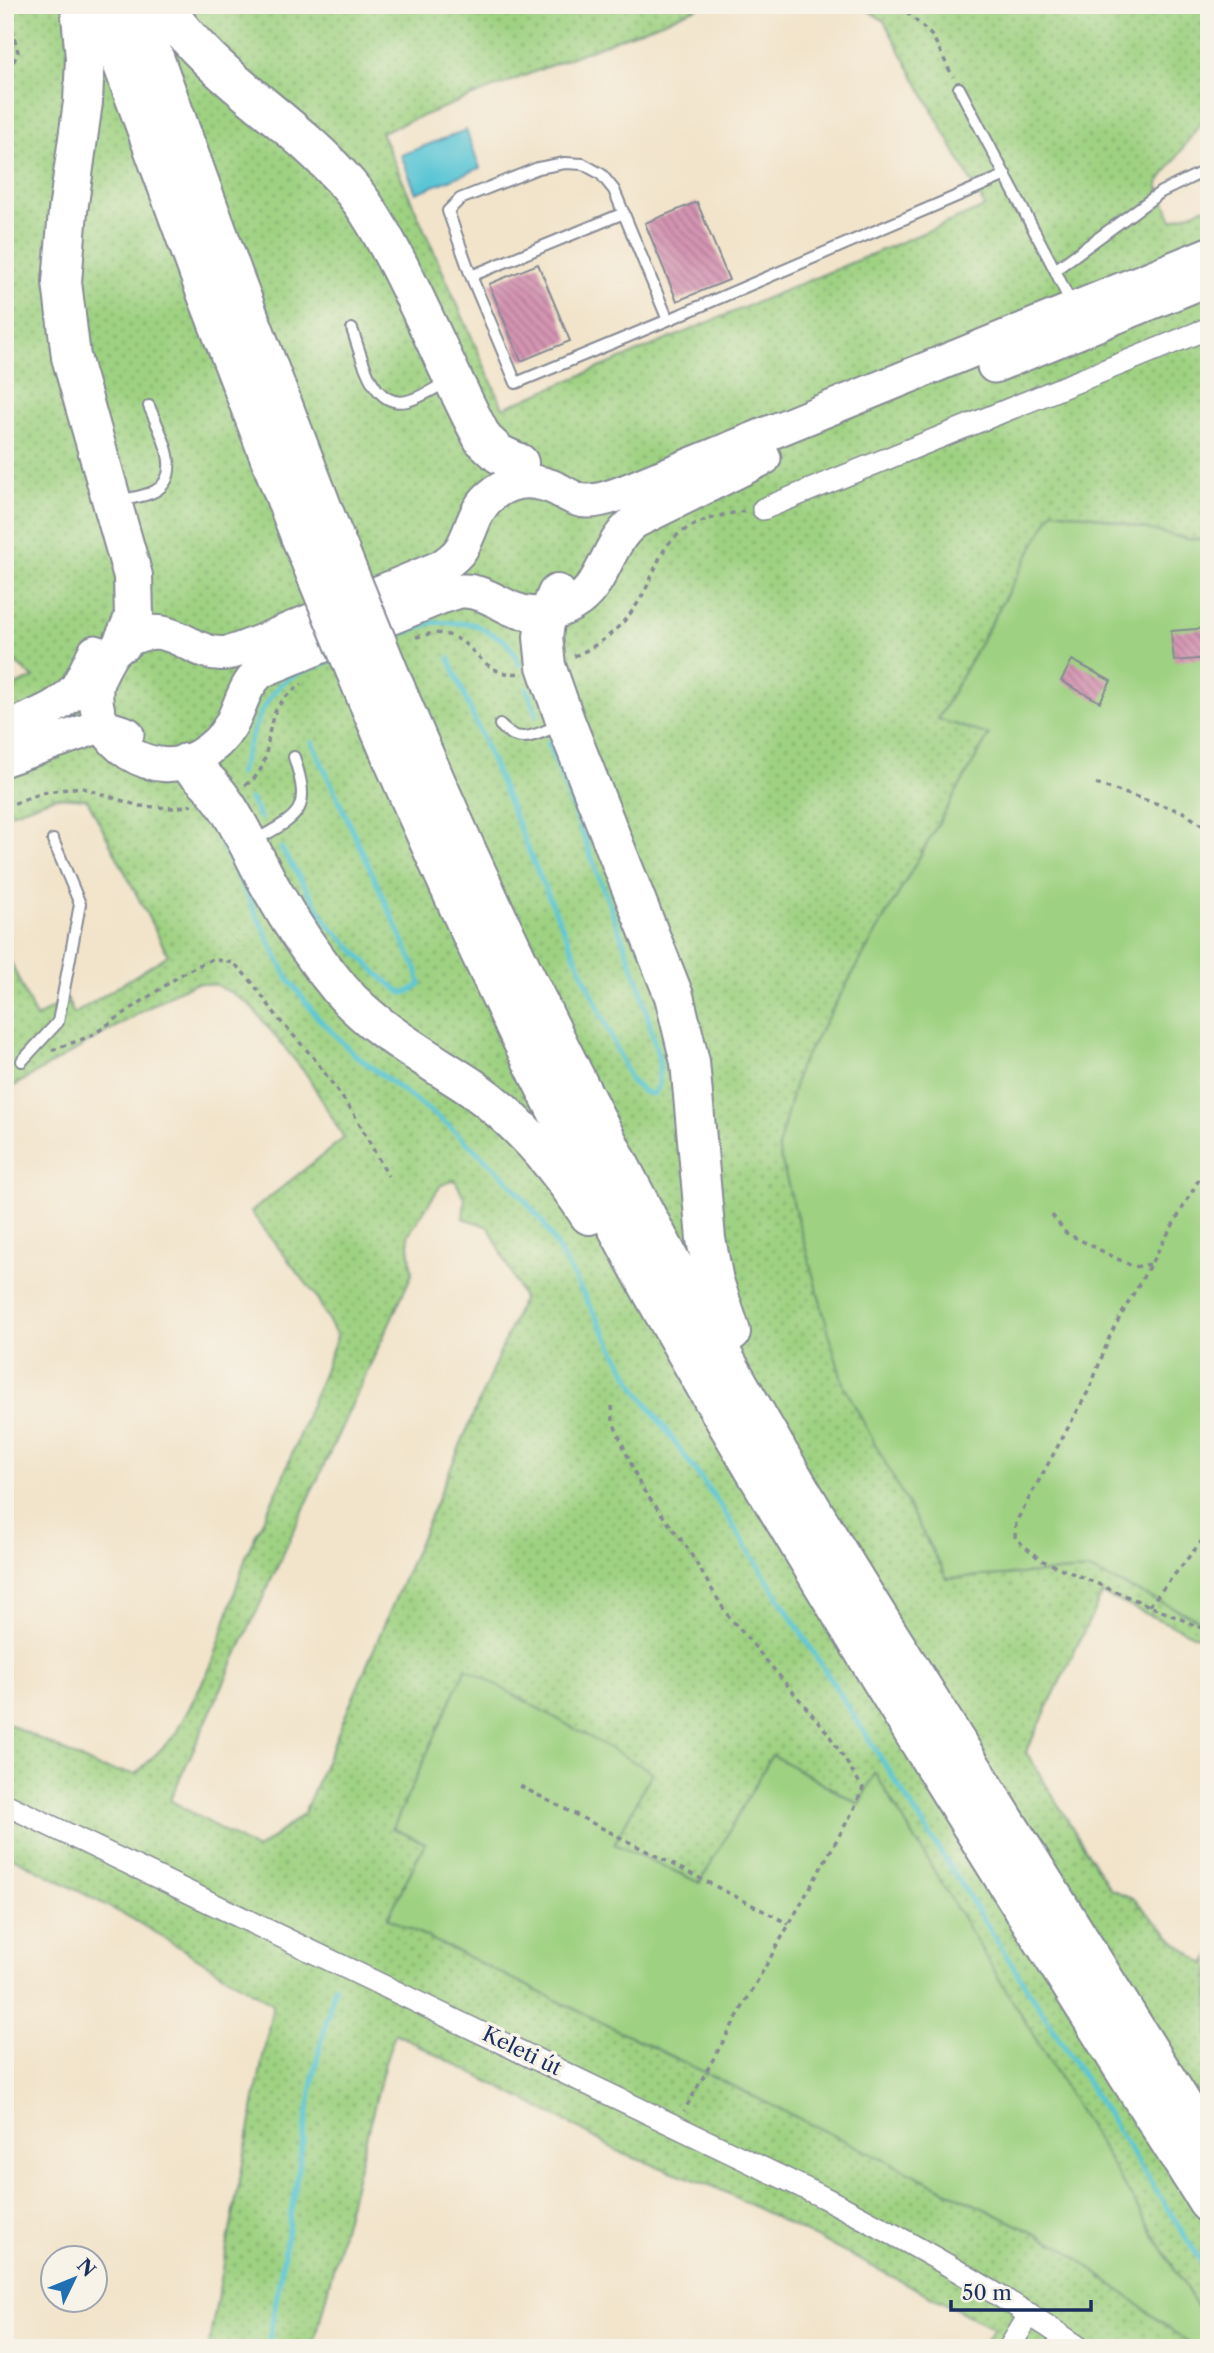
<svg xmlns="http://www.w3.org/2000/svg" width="1214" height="2353" viewBox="0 0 1214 2353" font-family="'Libre Caslon Text',serif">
<defs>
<pattern id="grass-dots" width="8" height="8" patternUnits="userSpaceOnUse" patternTransform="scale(1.75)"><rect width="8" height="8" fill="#9ed181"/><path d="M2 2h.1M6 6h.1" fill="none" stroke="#80aa6d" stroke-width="1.8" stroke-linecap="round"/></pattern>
<pattern id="building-back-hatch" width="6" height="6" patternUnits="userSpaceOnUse" patternTransform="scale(1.75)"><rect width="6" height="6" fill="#d494b1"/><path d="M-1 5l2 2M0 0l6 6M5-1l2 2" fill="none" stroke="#ab7993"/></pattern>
</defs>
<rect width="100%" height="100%" fill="#f7f3e8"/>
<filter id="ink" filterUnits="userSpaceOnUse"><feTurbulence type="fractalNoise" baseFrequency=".0143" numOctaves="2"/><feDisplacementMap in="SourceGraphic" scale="14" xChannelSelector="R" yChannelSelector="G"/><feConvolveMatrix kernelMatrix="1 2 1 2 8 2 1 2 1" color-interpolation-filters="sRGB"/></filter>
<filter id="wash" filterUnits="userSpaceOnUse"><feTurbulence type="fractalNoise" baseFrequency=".00686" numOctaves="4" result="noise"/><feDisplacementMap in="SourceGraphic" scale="28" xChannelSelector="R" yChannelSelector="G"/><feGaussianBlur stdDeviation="1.57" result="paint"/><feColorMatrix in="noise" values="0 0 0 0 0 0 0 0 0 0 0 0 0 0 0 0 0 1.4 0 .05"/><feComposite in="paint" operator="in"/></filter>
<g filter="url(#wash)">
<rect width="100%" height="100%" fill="#f2e4cb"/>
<path fill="url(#grass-dots)" stroke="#5c8070" stroke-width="2" fill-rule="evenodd" d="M5,5H705L381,132L503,408L985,207L884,21L860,5H1209V111L1158,184L1172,220L1209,206V540L1187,539L1093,516L1053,511L938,719L989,735L799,1068L947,1578L1090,1570L1209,1624V1642L1102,1594L1026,1752L1110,1889L1133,1898L1178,1944L1205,1964L1209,1957V2326L875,1774L860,1804L772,1755L701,1883L614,1844L652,1772L393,1828L425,1843L388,1918L1063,2247L1195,2348H980L994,2328L715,2187L623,2154L565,2121L395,2033L385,2063L313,2348H208L273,2004L129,1917L5,1853V1722L99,1768L136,1774L175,1735L213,1662L247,1553L279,1487L337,1337L316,1296L251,1212L344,1138L307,1075L250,1005L232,993L216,985L198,983L181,989L5,1091V949L36,1018L67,999L74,1014L168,955L87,799L55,797L5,815V690L34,678L5,654ZM455,1180L465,1199L463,1218L489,1227L523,1298L304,1813L257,1850L170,1800L412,1274L408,1235L441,1185Z"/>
<path fill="#9ed181" stroke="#5c8070" stroke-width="2" d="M1053,511L1093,516L1187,539L1209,540V1624L1090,1570L947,1578L843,1384L778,1148L799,1068L989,735L938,719Z
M466,1668L652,1772L614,1844L700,1883L772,1755L859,1804L875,1773L1209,2326V2348H1195L1063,2247L388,1918L425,1843L393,1828Z"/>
<path fill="#5bc6d5" stroke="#3b7a9a" stroke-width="2" d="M466,130L480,168L416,193L401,155Z"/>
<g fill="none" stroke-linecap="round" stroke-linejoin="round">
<path stroke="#5bc6d5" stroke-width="5" d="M390,638L434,622L473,624L504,640L515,654L519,665
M449,658L536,868L631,1081L644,1092L654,1094L659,1086V1060L640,986L548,742
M527,689L537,715
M239,774C251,741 258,699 289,678C302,669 321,665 335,659
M250,799L260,818
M209,818L287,977L318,1018L354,1054L448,1125L506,1178L543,1222L637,1390L718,1502L1209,2274
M281,848L329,925L379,975L402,993L411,991L420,984L417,971L312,742
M268,2348L316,2064L335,1986"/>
</g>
<g id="blocks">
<path fill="url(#building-back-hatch)" d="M697,202L729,280L677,301L645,223Z
M538,264L570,341L521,361L489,284Z
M1209,628V658L1174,661L1171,631Z
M1072,660L1111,681L1100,702L1061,681Z"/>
</g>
</g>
<g filter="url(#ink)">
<use href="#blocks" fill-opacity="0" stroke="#868a94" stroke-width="2"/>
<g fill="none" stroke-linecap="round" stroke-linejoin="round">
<defs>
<path id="service" d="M959,88L1055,270L1072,306
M1055,270L1161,192L1209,169
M471,276L624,213
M668,320L614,190L601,174L583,164L565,163L538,168L460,199L448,211L471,276L516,383L668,320L1006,175
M352,329C361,353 371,409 407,401C421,398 435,388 447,382
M118,501C130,498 144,497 155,491C186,474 158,429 149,406
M500,725C520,747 536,734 560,725
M254,841C300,815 312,812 294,757
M22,1061L58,1022L80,904L53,840"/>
<path id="minor" d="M763,509L1209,328
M5,1804L823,2197C912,2243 998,2292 1080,2348
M1009,2348L1030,2314"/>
<path id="primary" d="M994,366L1209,279
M764,458L634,522C606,545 606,579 579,600C558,616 531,618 508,607C494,600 478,590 462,591C455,592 448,595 441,597L261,671C243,686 241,707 230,726C223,738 211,749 199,756C154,783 92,743 96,690C96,681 101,673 105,665C110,655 116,646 126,641C172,614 189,658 227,653C237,652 248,646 257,643L441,567C448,562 456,557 461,549C473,530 473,509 493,494C513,478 537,479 559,490C568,495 579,502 589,501C610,501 641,484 661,477L1209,254
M5,729C29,718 61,709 77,687C84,676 89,663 95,652
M5,759L97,727H105L127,734"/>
<path id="motorway" d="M80,5L85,58L83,102L68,211L62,282L71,357L133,576L134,618L123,642
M101,5L205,290L300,536
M135,5L235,280L329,525
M163,5C211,78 294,120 349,186C369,209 383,236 397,262C427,320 452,381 483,439L499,454L519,463
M557,594L545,623L543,637L546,666L566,723L674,996L690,1062L706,1239L714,1281L731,1332
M395,687C517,976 660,1257 822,1526C862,1593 905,1659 946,1726C1034,1866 1121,2006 1209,2147
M367,699C439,870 517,1037 603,1201C681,1350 768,1494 855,1637C971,1828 1090,2016 1209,2204
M186,763C231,795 245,842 271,888C291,924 313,957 340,989C375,1030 426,1057 471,1087C519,1121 557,1165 589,1215"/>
</defs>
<use href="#service" stroke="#868a94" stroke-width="14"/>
<use href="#minor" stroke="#868a94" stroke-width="24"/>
<use href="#primary" stroke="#868a94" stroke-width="37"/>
<use href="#motorway" stroke="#868a94" stroke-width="42"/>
<path stroke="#868a94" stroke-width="3.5" stroke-dasharray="5 5" stroke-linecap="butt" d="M900,5L933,37L953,77
M5,80L18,52L6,5
M416,637C425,635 434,632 443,634C475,638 481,679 520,673
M574,656C607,643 635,615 649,582C656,568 660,552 672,540C690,522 722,514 746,511
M1096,784L1183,812L1209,830
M245,785C271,771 265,741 273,717C278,702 290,692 302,684
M5,807L41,793L80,787L139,806L173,808L192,805
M52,1050L91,1036L185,972L212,959L234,963L251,981L282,1023L314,1058L354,1114L388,1176
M1209,1162L1111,1333L1090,1388L1016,1522L1015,1538L1041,1560L1209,1631
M1052,1215L1066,1233L1134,1267L1151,1264
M612,1406L613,1422L641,1487L686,1546L726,1613L827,1732L863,1788L853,1811L684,2111
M1149,1606L1209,1532
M520,1786L789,1924"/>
<use href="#service" stroke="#fff" stroke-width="10"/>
<use href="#minor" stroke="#fff" stroke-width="21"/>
<use href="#primary" stroke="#fff" stroke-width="33"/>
<use href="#motorway" stroke="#fff" stroke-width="38"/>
<defs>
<path id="motorway-bridge" d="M329,525L395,687
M300,536L367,699"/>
</defs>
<use href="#motorway-bridge" stroke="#868a94" stroke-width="42" stroke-linecap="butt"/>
<use href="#motorway-bridge" stroke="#fff" stroke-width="38"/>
</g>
</g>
<g text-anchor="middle" stroke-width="7" stroke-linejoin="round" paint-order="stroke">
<g font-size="21" fill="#1b2f5e" stroke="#f7f3e8">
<text transform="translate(522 2051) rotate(26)" y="7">Keleti út</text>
</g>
</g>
<rect width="1214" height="2353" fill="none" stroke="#f7f3e8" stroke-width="28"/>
<g transform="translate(74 2279) rotate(47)"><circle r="33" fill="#f7f3e8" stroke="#9fa5b1" stroke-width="2"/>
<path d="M0-5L12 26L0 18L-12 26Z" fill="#1f6fb2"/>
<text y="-10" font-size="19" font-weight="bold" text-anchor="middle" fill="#1b2f5e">N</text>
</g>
<path d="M951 2300v10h140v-10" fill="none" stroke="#1b2f5e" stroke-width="3.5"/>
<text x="962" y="2300" font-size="21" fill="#1b2f5e" stroke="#f7f3e8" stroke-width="5" paint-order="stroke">50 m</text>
</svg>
